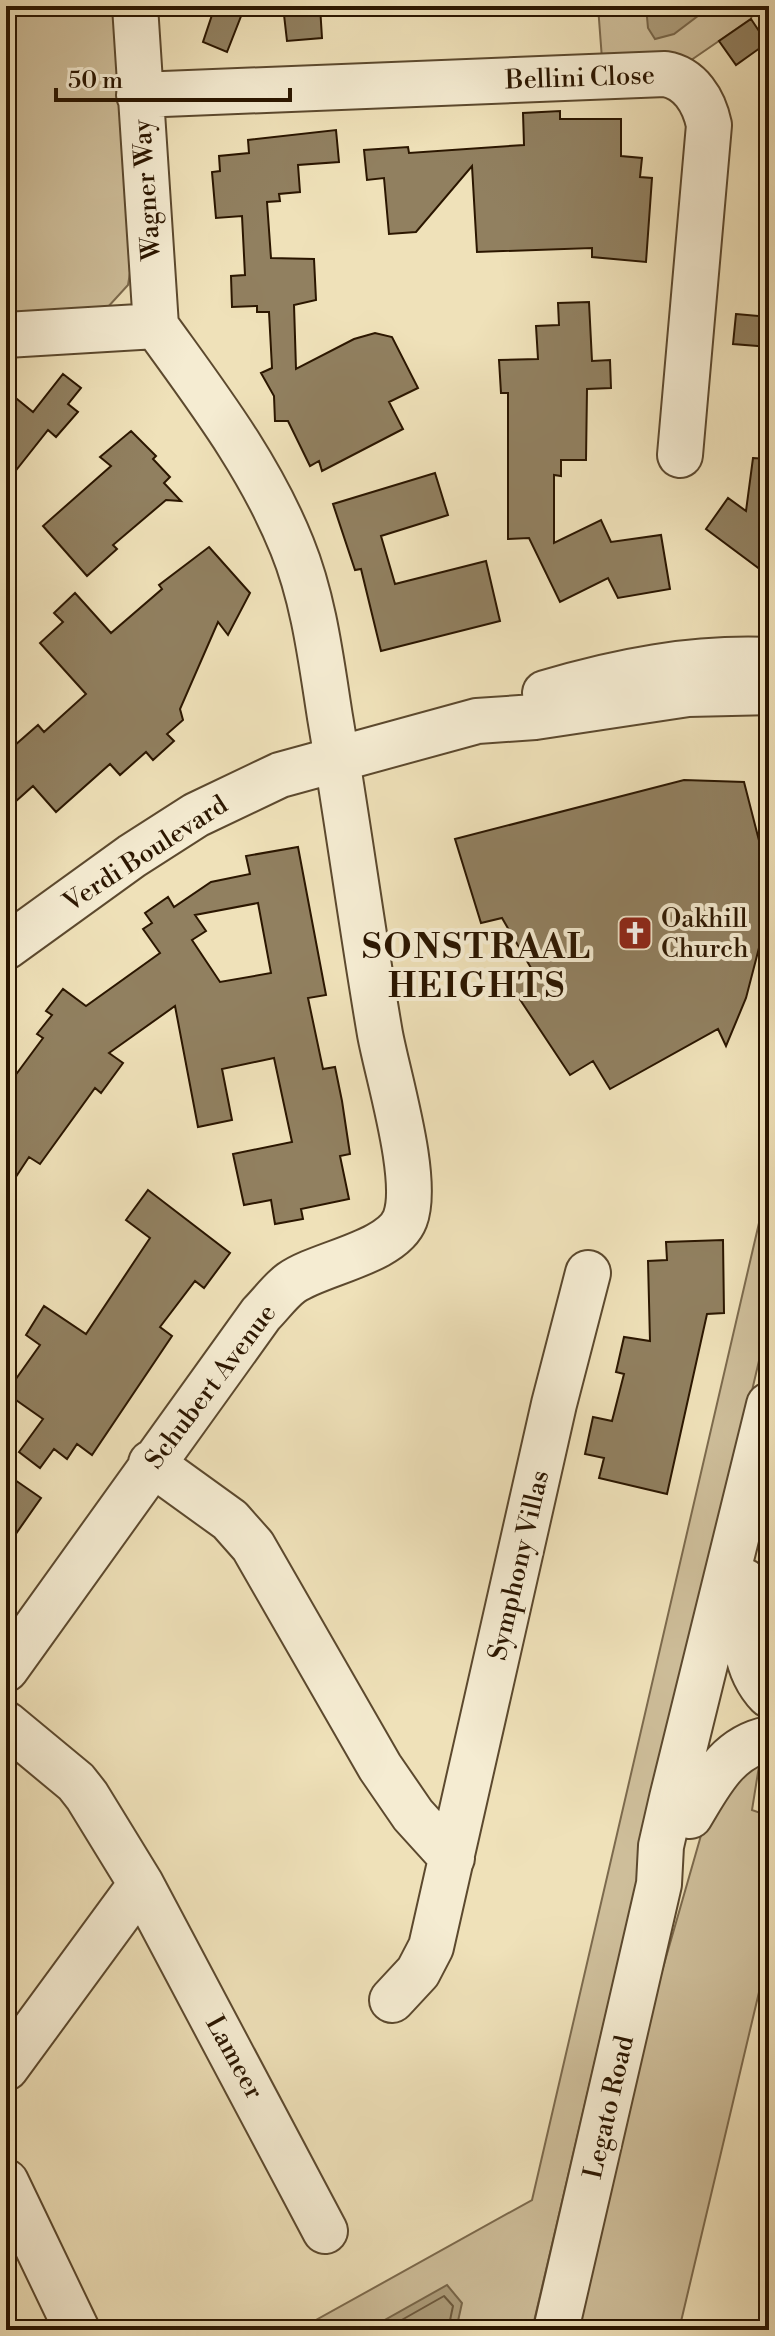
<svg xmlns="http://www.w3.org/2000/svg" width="775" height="2336" viewBox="0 0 775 2336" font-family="'Libre Bodoni',serif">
<rect width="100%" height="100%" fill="#efe1b9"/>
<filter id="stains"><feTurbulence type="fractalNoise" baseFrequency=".0025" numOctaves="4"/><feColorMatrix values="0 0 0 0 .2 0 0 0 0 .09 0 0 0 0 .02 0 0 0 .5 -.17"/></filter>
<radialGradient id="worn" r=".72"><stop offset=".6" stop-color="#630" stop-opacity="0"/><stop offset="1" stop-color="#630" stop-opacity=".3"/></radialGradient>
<path fill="#cebe9a" stroke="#7c6a4d" stroke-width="2" d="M6,6H117L130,273L128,285L107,308L6,317Z
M598,6H754L751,19L681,67L602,59Z
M769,1180V1318L532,2330H298L532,2200Z
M760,1760L752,1810L769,1816V1950L679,2330H575L644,2034L710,1804Z"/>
<path fill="#ac9c7a" stroke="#786649" stroke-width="2" d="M646,6H711L674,34L655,39L648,28Z
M447,2285L462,2303L456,2330H367Z"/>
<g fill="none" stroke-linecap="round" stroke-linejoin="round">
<path stroke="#6c593d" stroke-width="2" d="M384,2330L444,2296L453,2306L448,2330"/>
</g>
<path fill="#918060" stroke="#2b1600" stroke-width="2" fill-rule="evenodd" d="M215,6H245L227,52L203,42Z
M283,6H320L322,38L287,41Z
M751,19L767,43L736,65L719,41Z
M560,111V119H621V156L642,158L640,177L652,178L646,262L592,257V248L477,252L472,166L416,232L389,234L384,178L367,180L364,150L408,147L409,153L524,145L523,113Z
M336,130L339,162L298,165L300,192L279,194L280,201L267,202L271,258L314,259L316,300L294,305L296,369L354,339L375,333L392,337L418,388L389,402L403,429L322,471L319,461L310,466L288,421H275L274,396L261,373L272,368L269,312H257V306L232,307L231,276L245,275L242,216L216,218L212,172L220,171L219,156L249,153L248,140Z
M589,302L592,361L610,360L611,388L587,389L586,460H561V476L554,475V543L601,520L611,542L661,535L670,589L618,598L608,578L560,602L529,538L508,539V393H501L499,360L538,359L536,326L559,325L558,303Z
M736,314L769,317V347L733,344Z
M63,374L81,388L68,404L78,412L56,437L48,430L6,483V390L33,412Z
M131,431L156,456L153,459L170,477L164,483L181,501L166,500L113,545L117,549L87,576L43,526L111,466L100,457Z
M753,458L769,459V576L706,529L728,498L746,511Z
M435,473L448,515L381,536L395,584L486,561L500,621L381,651L361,569L355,570L333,504Z
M209,547L250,593L228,635L218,622L180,709L183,720L167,734L174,741L153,760L146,752L120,775L110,764L56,812L33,786L6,810V753L38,725L44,732L86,694L40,643L63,622L54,613L75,593L111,633L162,589L159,585Z
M684,780L744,782L764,860L760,944L746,998L726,1046L718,1029L610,1089L593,1061L570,1075L509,983L531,968L502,918L481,923L455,839Z
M298,847L326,995L308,998L323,1069L335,1067L342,1101L350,1154L340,1156L349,1199L301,1209L303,1219L275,1224L271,1200L244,1205L233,1154L292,1142L274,1058L222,1069L232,1120L198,1127L175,1006L109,1053L123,1063L101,1093L95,1088L40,1164L29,1157L6,1192V1088L43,1038L37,1034L52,1015L46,1011L63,989L86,1006L160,953L143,929L152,923L145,913L168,897L174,907L211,882L250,874L246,856ZM258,903L271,973L220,982L192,940L206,931L195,915Z
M148,1190L230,1253L204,1288L195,1281L160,1327L172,1336L92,1455L77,1444L67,1459L54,1449L40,1468L19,1452L43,1419L6,1393L40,1345L26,1335L44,1306L86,1334L150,1238L126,1220Z
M723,1240L724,1313L707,1314L667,1494L599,1478L604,1458L585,1454L593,1417L612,1421L624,1374L616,1372L624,1337L650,1341L648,1261L667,1260L666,1242Z
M15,1480L41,1498L6,1548V1493Z"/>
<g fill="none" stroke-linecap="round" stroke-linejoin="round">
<defs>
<path id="minor" d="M135,6L156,326
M139,95L665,74C690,78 704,101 709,125L680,455
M6,335L156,326
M545,693C619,671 691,657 769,660
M6,947L132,856L196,815L280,775L477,721L535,717L688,694L769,692
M151,1463L230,1520L253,1546L380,1767L413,1815L452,1858
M744,1581C744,1621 740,1665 769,1695
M6,1669L261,1314C271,1304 280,1291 291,1283C319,1263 392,1253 405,1219C420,1180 388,1077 380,1034C362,929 348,823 330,717C321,660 314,600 292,546C259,464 207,397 156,326
M6,1724L76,1782L87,1796L141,1884L325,2231
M690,1816C710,1783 727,1747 769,1739
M392,2000L418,1972L431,1947L554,1404L588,1273
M6,2068L141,1884
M6,2182L77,2330
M556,2330L659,1884L661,1846L672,1798L769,1405"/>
</defs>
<use href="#minor" stroke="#5c492e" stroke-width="48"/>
<use href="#minor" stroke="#f5ecd2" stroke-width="44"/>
</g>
<defs>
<symbol id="church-square" viewBox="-11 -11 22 22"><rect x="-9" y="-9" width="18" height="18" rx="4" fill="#8f2418" stroke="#f5ecd2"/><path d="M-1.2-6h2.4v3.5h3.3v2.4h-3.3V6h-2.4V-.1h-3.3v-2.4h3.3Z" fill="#fff"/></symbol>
</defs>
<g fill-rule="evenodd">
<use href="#church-square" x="615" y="913" width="40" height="40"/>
</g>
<g text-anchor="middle" stroke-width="8" stroke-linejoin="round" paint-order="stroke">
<g font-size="26" fill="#2b1600" stroke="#f5ecd2">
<text transform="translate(580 77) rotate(-2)" y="9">Bellini Close</text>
<text transform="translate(146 190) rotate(-94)" y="9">Wagner Way</text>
<text transform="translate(145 853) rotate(-33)" y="9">Verdi Boulevard</text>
<text transform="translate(210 1386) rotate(-53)" y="9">Schubert Avenue</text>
<text transform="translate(518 1565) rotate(-77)" y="9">Symphony Villas</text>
<text transform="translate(235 2057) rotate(61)" y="9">Lameer</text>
<text transform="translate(608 2107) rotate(-77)" y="9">Legato Road</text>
</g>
<g font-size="26" fill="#2b1600" stroke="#f5ecd2" text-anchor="start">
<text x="661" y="927">Oakhill<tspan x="661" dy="30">Church</tspan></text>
</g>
<g font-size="34" font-weight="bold" letter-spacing="2" fill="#2b1600" stroke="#f5ecd2">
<text x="477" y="958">SONSTRAAL<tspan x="477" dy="39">HEIGHTS</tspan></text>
</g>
</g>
<rect width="775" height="2336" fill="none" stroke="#efe1b9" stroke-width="32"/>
<rect x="8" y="8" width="759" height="2320" fill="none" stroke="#2b1600" stroke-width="4"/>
<rect x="16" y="16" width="743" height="2304" fill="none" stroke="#2b1600" stroke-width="2"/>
<path d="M56 88v12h234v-12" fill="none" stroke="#2b1600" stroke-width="4"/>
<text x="68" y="88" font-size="24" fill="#2b1600" stroke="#f5ecd2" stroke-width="6" paint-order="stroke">50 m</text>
<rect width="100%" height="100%" filter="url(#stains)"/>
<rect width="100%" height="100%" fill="url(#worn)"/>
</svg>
